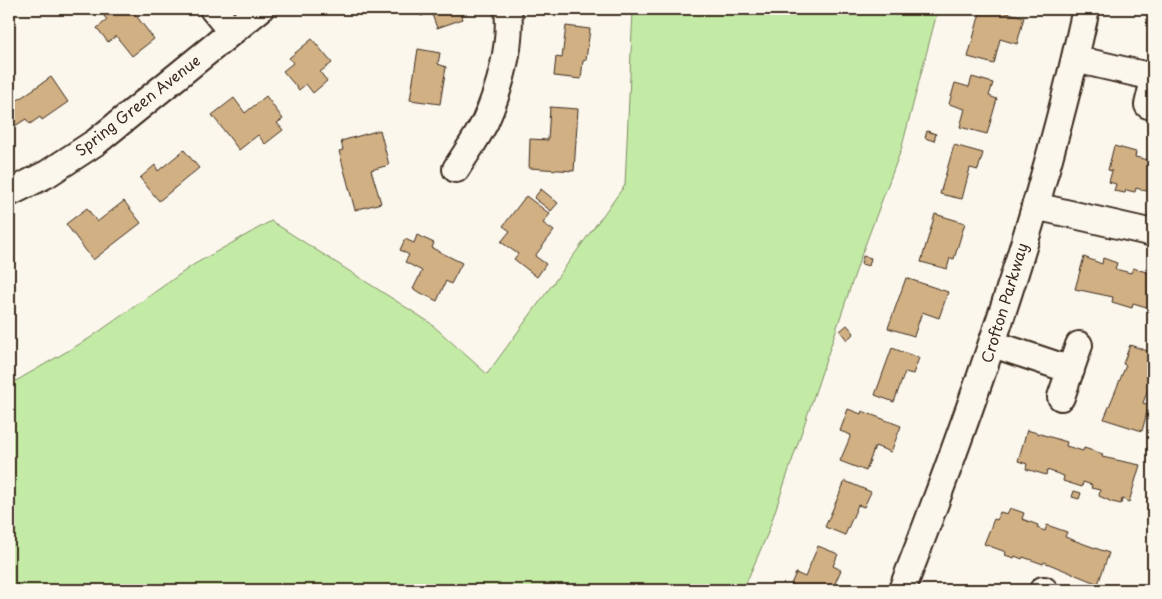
<svg xmlns="http://www.w3.org/2000/svg" width="1162" height="599" viewBox="0 0 1162 599" font-family="'Playpen Sans',sans-serif">
<rect width="100%" height="100%" fill="#fbf7ec"/>
<filter id="ink" filterUnits="userSpaceOnUse"><feTurbulence type="fractalNoise" baseFrequency=".02" numOctaves="2"/><feDisplacementMap in="SourceGraphic" scale="10" xChannelSelector="R" yChannelSelector="G"/><feConvolveMatrix kernelMatrix="1 2 1 2 8 2 1 2 1" color-interpolation-filters="sRGB"/></filter>
<g filter="url(#ink)">
<path fill="#c3eba6" stroke="#7f8a62" d="M633,9H938L901,150L861,256L767,535L743,590H9V385L90,338L193,265L271,221L429,322L487,374L625,185Z"/>
<path fill="#d1b084" stroke="#3b2a1e" d="M99,9H131L154,39L132,56L116,36L108,42L97,28L107,20Z
M418,9H459L463,19L437,28L431,12L421,16Z
M981,9H993L1024,17L1017,44L1000,39L994,64L968,57Z
M566,26L590,29L586,60L583,61L581,79L554,76L556,57L562,58Z
M312,39L332,63L320,72L327,81L313,93L306,84L299,90L283,71L293,63L289,58Z
M418,49L440,53L438,64L446,67L440,104L410,100Z
M51,77L68,102L42,120L40,117L30,124L26,119L15,126L9,117V106Z
M972,77L993,83L989,96L997,99L987,134L960,127L965,109L949,104L955,83L969,87Z
M266,96L283,119L277,123L283,130L265,144L258,135L239,150L212,115L234,98L245,113Z
M550,107L578,109L574,171L529,168L530,139L548,140Z
M380,130L389,165L371,170L381,203L355,210L339,151L343,150L341,141Z
M927,131L936,134L934,141L925,138Z
M954,145L983,153L978,170L970,168L962,199L940,194Z
M1114,146L1136,152L1135,157L1153,161V193L1136,188L1135,192L1126,190L1125,193L1114,191L1116,184L1109,182L1112,171L1108,170Z
M184,150L199,168L159,201L140,178L155,165L158,171Z
M541,189L558,203L551,211L534,198Z
M526,196L550,214L543,223L554,231L535,256L546,264L537,277L514,259L518,254L501,242L510,231L503,226Z
M124,201L141,223L93,260L66,224L87,208L97,222Z
M935,214L965,223L954,259L950,258L947,269L921,262Z
M417,235L434,243L432,248L462,263L451,284L446,281L437,301L413,289L422,271L405,262L409,255L400,250L405,239L414,243Z
M863,256L871,258L869,266L861,264Z
M1084,257L1102,264L1103,258L1117,263L1115,269L1131,273L1133,268L1153,274V315L1149,313L1150,308L1133,303L1132,308L1112,302L1113,297L1075,289Z
M9,262L14,281L9,282Z
M906,278L948,292L939,318L922,312L914,336L888,328Z
M847,325L854,333L847,340L840,331Z
M1130,345L1153,353V386L1150,384L1143,403L1149,405L1142,431L1104,419L1126,365L1123,364Z
M892,348L919,358L913,374L905,372L894,402L875,395Z
M848,409L861,414L862,411L901,426L891,452L875,446L866,471L840,461L851,435L840,431Z
M1027,430L1067,442L1066,446L1083,451L1084,448L1103,454L1102,457L1140,465L1129,502L1122,499L1121,504L1112,502L1099,496L1100,490L1091,488L1092,485L1083,482L1082,487L1063,481L1064,476L1047,470L1046,475L1026,469L1027,464L1018,461Z
M845,481L871,492L864,507L858,505L845,535L825,527Z
M1074,491L1081,493L1079,499L1072,497Z
M1010,508L1024,513L1022,519L1038,525L1037,528L1045,531L1047,525L1067,532L1065,537L1109,553L1098,584L1044,562L1043,564L1023,557L1022,559L1015,556L1014,558L1005,555L1006,552L984,544L994,519L997,520L1000,512L1007,514Z
M818,546L838,554L833,566L841,570L832,590H800L791,584L796,573L805,577Z"/>
<g fill="none" stroke-linecap="round" stroke-linejoin="round">
<defs>
<path id="minor" d="M213,9L231,31
M1075,59L1153,77
M1148,105L1153,84
M456,169C466,153 477,138 485,122C500,89 512,45 508,9
M9,193L47,174L96,142L260,9
M1035,206L1153,233
M993,344L1071,370
M1061,397L1079,345
M902,590C975,401 1043,208 1086,9
M1043,590H1044"/>
</defs>
<use href="#minor" stroke="#3b2a1e" stroke-width="30"/>
<use href="#minor" stroke="#fbf7ec" stroke-width="26"/>
</g>
</g>
<g text-anchor="middle" stroke-width="4.5" stroke-linejoin="round" paint-order="stroke">
<g font-size="15" fill="#3b2a1e" stroke="#fbf7ec">
<text transform="translate(138 106) rotate(-38)" y="5">Spring Green Avenue</text>
<text transform="translate(1005 303) rotate(-73)" y="5">Crofton Parkway</text>
</g>
</g>
<rect width="1162" height="599" fill="none" stroke="#fbf7ec" stroke-width="30"/>
<rect x="15" y="15" width="1132" height="569" fill="none" stroke="#3b2a1e" stroke-width="2" filter="url(#ink)"/>
</svg>
